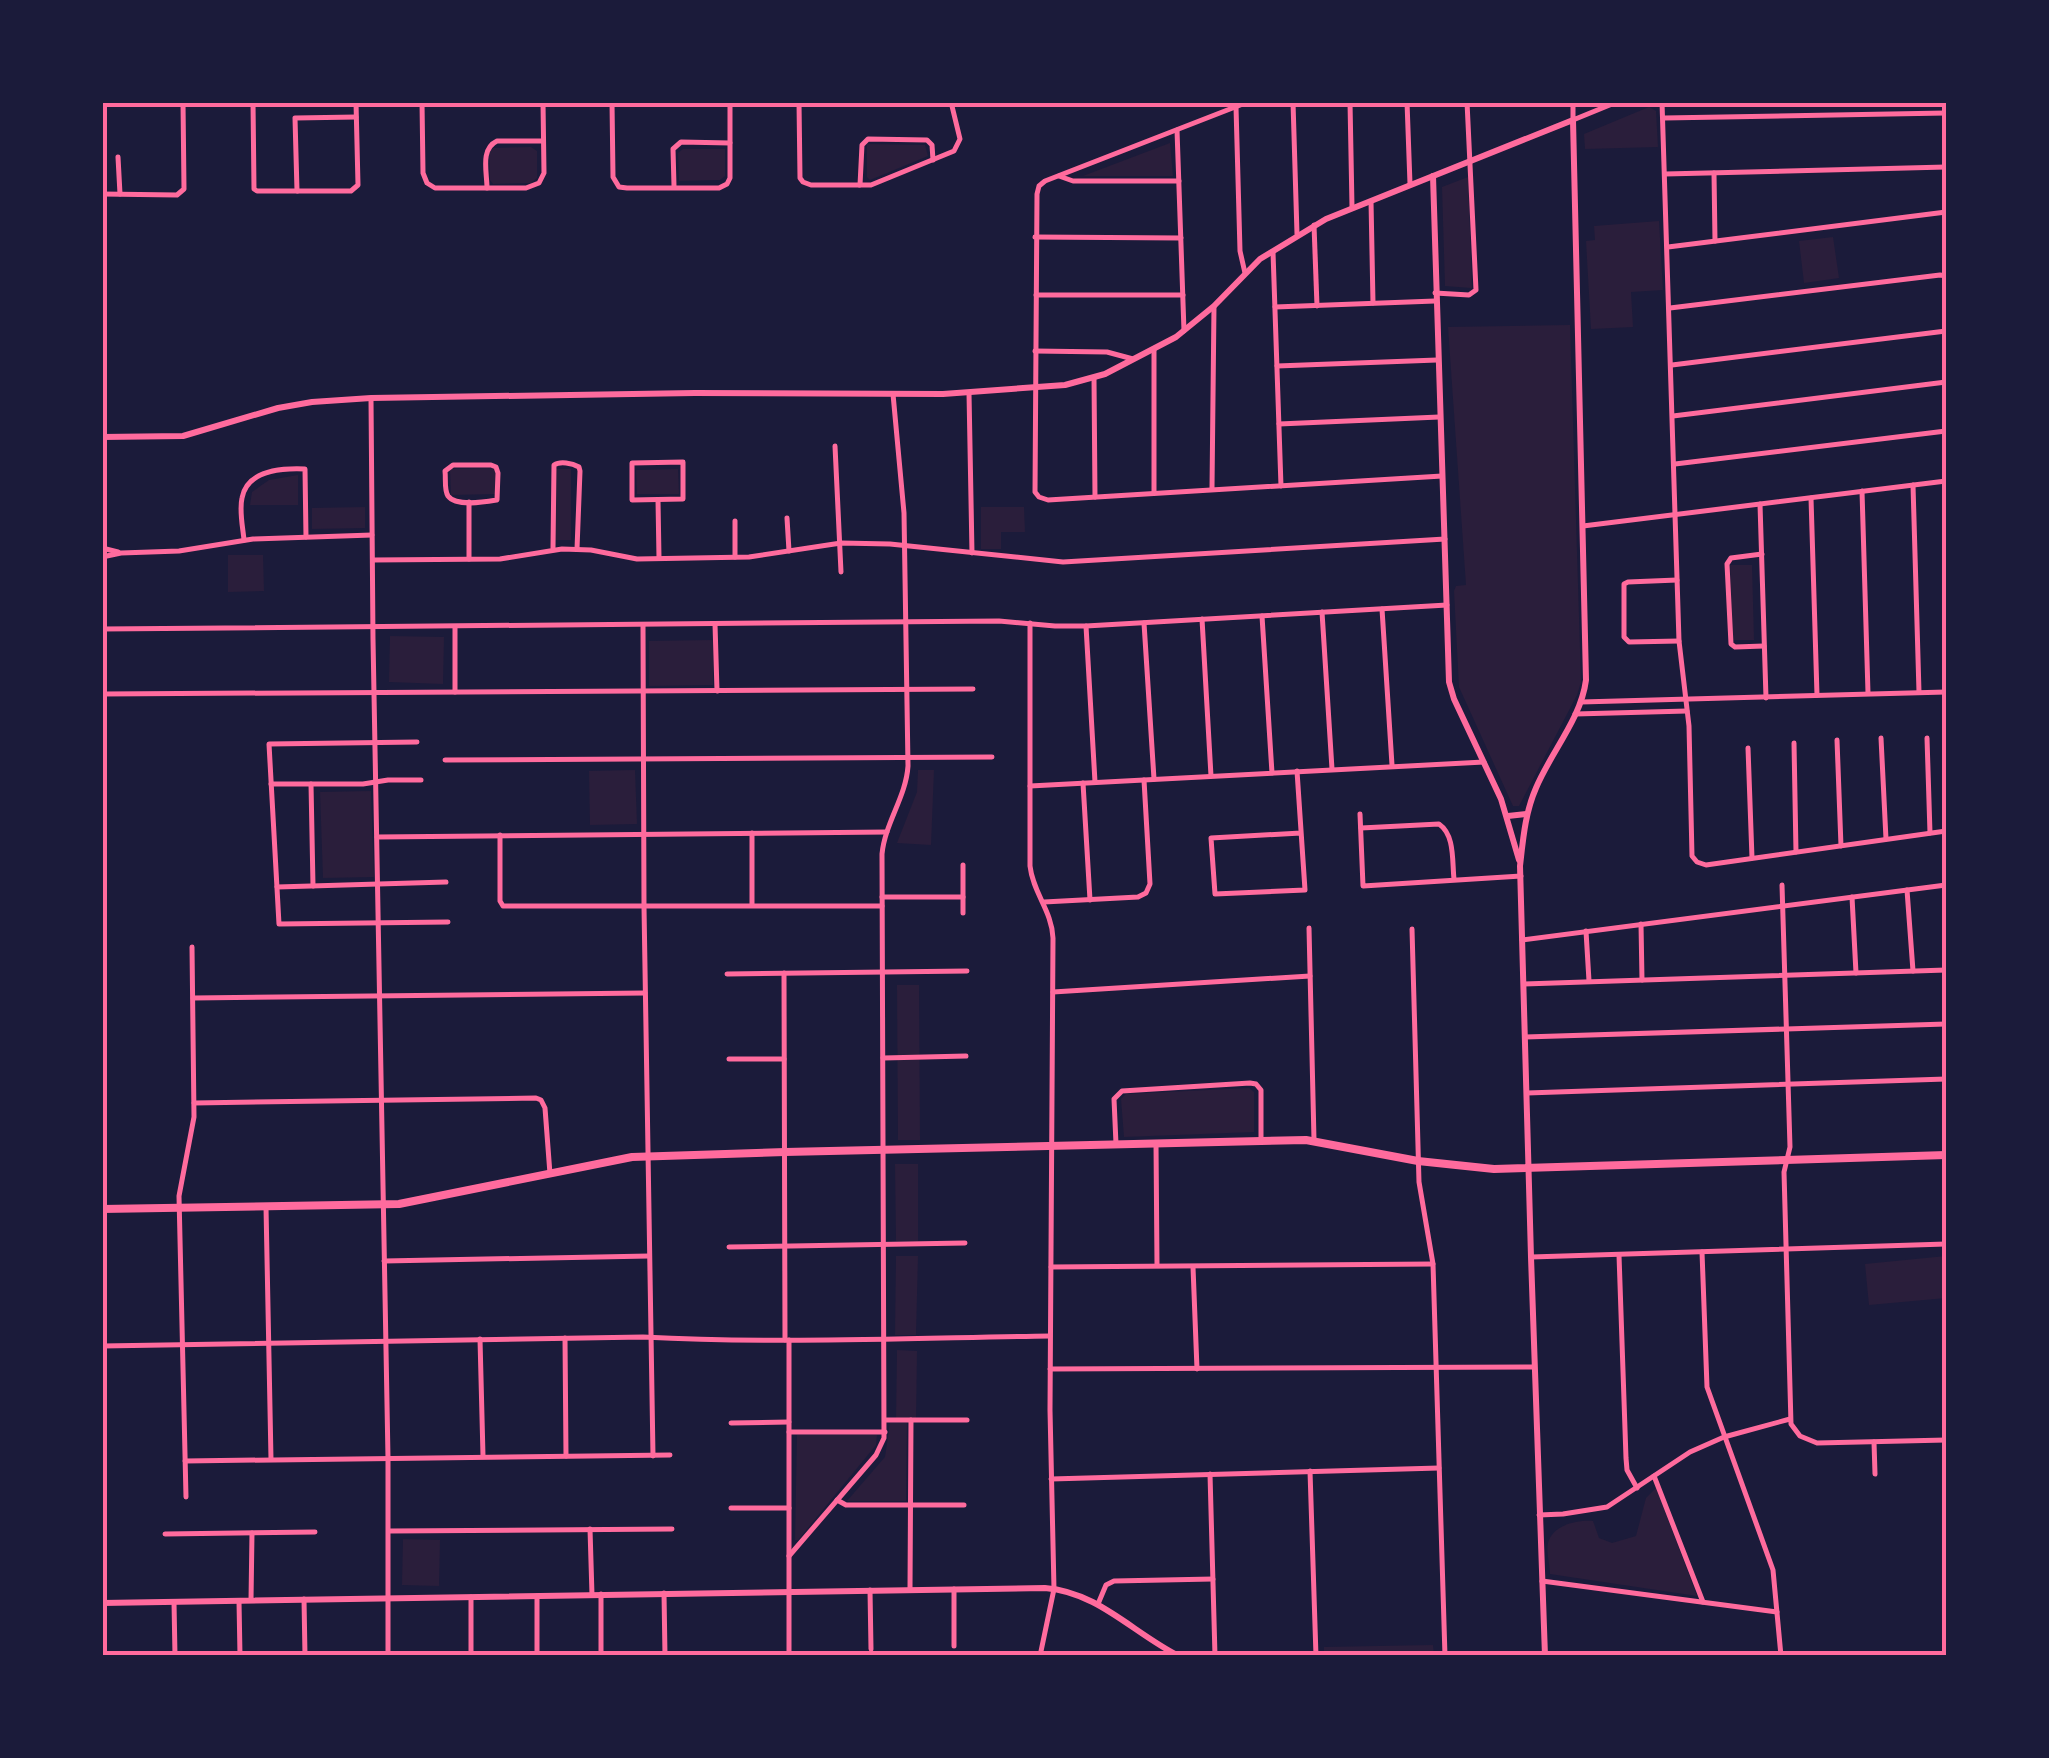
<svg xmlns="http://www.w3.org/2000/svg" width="2049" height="1758" viewBox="0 0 2049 1758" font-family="Overpass,sans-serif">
	<rect width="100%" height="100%" fill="#1b1b3a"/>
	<g fill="#2a1e3b">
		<polygon points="1649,107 1656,111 1658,147 1585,149 1584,134"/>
		<polygon points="1170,143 1173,176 1083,176"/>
		<polygon points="867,144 925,145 928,156 870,180 867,177"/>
		<polygon points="531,147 537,151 537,178 531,183 493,184 490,180 489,152 493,148"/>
		<polygon points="683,149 725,149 725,176 720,180 679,181 678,153"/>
		<polygon points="1468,177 1472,288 1445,286 1442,187"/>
		<polygon points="1659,221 1663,290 1631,292 1633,327 1591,329 1586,241 1595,240 1594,226"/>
		<polygon points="1833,237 1839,278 1804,283 1799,241"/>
		<polygon points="1570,325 1581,682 1577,695 1519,806 1513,806 1459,687 1454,591 1456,586 1466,585 1448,327"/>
		<polygon points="495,468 496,494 451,495 450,469"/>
		<polygon points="554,469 571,469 571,540 555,540"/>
		<polygon points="678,469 679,494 637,494 636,470"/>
		<polygon points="298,475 298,505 250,505 252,492 269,480"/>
		<polygon points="365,507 365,528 312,529 312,508"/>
		<polygon points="981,507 1024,507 1025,532 1001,532 1001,549 981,549"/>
		<polygon points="228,555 263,555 264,591 228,592"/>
		<polygon points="1730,565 1752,565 1754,640 1733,640"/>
		<polygon points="390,636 444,637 443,684 389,682"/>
		<polygon points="713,640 713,685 649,686 649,641"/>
		<polygon points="635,770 637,824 590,825 589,771"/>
		<polygon points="918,770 934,770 931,845 897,843 917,792"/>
		<polygon points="371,791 374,877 323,878 320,792"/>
		<polygon points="897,985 919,985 920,1140 898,1140"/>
		<polygon points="1249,1088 1254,1092 1254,1132 1124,1137 1121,1099 1126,1094"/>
		<polygon points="895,1164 918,1164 918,1241 896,1241"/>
		<polygon points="896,1256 918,1256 916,1335 895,1335"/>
		<polygon points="1946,1256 1946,1298 1869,1305 1865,1264"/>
		<polygon points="897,1350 917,1351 916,1422 896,1422"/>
		<polygon points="890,1423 907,1423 906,1501 847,1501 885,1457"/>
		<polygon points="797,1435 877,1435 876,1445 798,1540 795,1540"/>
		<path d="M 1656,1488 L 1697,1596 L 1550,1574 C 1550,1564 1545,1549 1549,1540 C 1556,1524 1578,1520 1593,1521 L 1599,1538 L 1612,1543 L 1636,1536 L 1646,1498 Z"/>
		<polygon points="403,1539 440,1540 439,1586 402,1585"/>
		<polygon points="1433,1645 1434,1655 1324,1655 1324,1647"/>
	</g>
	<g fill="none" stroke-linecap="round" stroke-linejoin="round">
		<g stroke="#ff6b9d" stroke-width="5">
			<polyline points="253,102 254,189 257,191 351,191 358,185 356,102"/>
			<polyline points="422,102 423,173 427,183 435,188 526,188 539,183 544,173 543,102"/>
			<polyline points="612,102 613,177 619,187 627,188 719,188 727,184 730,178 730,102"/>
			<polyline points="799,102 800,178 803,182 811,185 871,185 954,151 960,139 951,102"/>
			<polyline points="1248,102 1045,181 1039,186 1037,194 1035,492 1039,497 1048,500 1442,476"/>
			<polyline points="1293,102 1297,234"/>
			<polyline points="1350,102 1352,207"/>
			<polyline points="1407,102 1410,184"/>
			<polyline points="1573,102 1573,120 1617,102"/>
			<polyline points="1662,102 1679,641 1689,726 1692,856 1697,862 1706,865 1946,831"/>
			<polyline points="1236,107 1240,251 1245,273"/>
			<polyline points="1664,118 1946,113"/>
			<polyline points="1177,130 1184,331"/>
			<polyline points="118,157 120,194"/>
			<polyline points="1714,173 1715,241"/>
			<polyline points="1665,174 1946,167"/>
			<polyline points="1059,176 1073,181 1179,181"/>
			<polyline points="860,185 862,145 868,139 927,140 932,145 933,160"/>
			<polyline points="674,186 673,149 681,142 730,143"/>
			<path d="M 487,188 C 487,172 480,149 497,141 L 543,141"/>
			<polyline points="297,191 295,118 356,117"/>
			<polyline points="102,194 177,195 184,189 183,102"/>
			<polyline points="1371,201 1373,303"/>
			<polyline points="1314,225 1317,306"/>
			<polyline points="1035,237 1181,238"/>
			<polyline points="1668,247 1946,212"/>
			<polyline points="1273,252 1281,486"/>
			<polyline points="1435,293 1469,295 1476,290 1467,102"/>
			<polyline points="1036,295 1183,295"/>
			<polyline points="1275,307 1435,301"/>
			<polyline points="1670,308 1940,275 1946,276"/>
			<polyline points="1035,351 1107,352 1133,359"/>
			<polyline points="1672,365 1946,331"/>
			<polyline points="1277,366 1437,360"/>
			<polyline points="1094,378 1095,497"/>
			<polyline points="969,393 972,553"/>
			<polyline points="371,399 373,639 388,1458 388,1656"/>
			<polyline points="1673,416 1946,382"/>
			<polyline points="1279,424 1439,417"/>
			<polyline points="835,446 841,572"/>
			<polygon points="683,462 683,499 632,500 632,463"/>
			<polyline points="1675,464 1946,431"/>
			<path d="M 453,465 L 491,465 L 496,467 L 498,473 L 497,500 C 485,502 456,507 448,496 C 444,490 446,479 445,471 Z"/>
			<polyline points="1913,485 1919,692"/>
			<polyline points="1212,488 1214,306"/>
			<polyline points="1862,491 1868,693"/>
			<polyline points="1154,493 1154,350"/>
			<polyline points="1811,498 1817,695"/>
			<polyline points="658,500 659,558"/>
			<polyline points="469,502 469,559"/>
			<polyline points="1760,504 1766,698"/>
			<polyline points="787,518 789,551"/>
			<polyline points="735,521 735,557"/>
			<polyline points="1583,526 1946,481"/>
			<path d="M 244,540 C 243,528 239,511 242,498 C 247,470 282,468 305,469 L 306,537"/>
			<polyline points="102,548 118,552"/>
			<path d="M 553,548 L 554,465 C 560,461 572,463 579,467 L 580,471 L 577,549"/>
			<polyline points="1762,554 1731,558 1727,564 1731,644 1735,647 1764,646"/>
			<polyline points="102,557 121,553 179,551 253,539 372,535"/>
			<polyline points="373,560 500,559 562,549 591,550 637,559 749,557 841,543 890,544 1063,562 1445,539"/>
			<polyline points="1677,580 1628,582 1624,584 1624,637 1629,642 1679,641"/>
			<polyline points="1382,609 1392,765"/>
			<polyline points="1322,612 1332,769"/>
			<polyline points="1262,616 1272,773"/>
			<polyline points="1202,619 1211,776"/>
			<path d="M 1030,623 L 1030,866 C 1033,893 1052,911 1053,938 L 1050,1410 L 1054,1589 L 1040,1656"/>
			<polyline points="1144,623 1154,779"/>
			<polyline points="715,624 717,691"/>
			<polyline points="643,625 644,907 653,1456"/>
			<polyline points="1086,626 1095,782"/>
			<polyline points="455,627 455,692"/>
			<polyline points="102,629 999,621 1055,626 1086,626 1447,605"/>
			<polyline points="102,694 973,689"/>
			<polyline points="1581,702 1946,692"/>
			<polyline points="1575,714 1687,711"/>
			<polyline points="1881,738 1886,839"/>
			<polyline points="1927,738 1930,833"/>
			<polyline points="1837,740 1841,846"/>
			<polyline points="417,742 269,744 279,924 448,922"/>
			<polyline points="1794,743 1796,852"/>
			<polyline points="1748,748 1752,858"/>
			<polyline points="445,760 992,757"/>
			<polyline points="1297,771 1305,890 1215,894 1211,838 1301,833"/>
			<polyline points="1083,783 1090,900"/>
			<polyline points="271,784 363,784 388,780 421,780"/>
			<polyline points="311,784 313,886"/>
			<polyline points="1030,786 1484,762"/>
			<polyline points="1360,814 1363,886 1521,876"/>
			<path d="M 1361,828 L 1439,824 C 1455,835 1452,861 1454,879"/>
			<polyline points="752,833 752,905"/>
			<polyline points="500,835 500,901 503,906 882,906"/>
			<polyline points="377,837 887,832"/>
			<polyline points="963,865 963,913"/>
			<polyline points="1782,885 1790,1147 1784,1172 1791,1424 1800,1436 1817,1443 1946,1440"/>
			<polyline points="277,887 446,882"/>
			<polyline points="1907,890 1913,971"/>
			<polyline points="882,897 963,897"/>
			<polyline points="1852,897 1856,973"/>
			<polyline points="1044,902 1138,897 1146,893 1150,884 1144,780"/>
			<polyline points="1641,924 1642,980"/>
			<polyline points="1309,928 1314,1140"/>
			<polyline points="1412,929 1419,1182 1433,1264 1445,1656"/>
			<polyline points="1586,931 1589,981"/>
			<polyline points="1522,940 1946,885"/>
			<polyline points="784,973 785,1340"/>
			<polyline points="727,974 967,971"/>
			<polyline points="1524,984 1946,970"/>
			<polyline points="1053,992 1310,976"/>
			<polyline points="193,998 645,993"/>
			<polyline points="1525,1037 1946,1024"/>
			<polyline points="883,1058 966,1056"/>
			<polyline points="729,1059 784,1059"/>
			<polyline points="1527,1093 1946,1079"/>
			<polyline points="194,1103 536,1098 541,1100 545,1108 550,1174"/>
			<polyline points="1156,1143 1157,1265"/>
			<polyline points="1116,1144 1114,1099 1122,1091 1250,1083 1256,1084 1261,1090 1261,1140"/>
			<polyline points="266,1207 271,1459"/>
			<polyline points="729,1247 965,1243"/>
			<polyline points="1702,1252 1707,1387 1773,1570 1781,1656"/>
			<polyline points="1619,1255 1626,1458 1627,1470 1637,1488"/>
			<polyline points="1531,1257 1946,1244"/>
			<polyline points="384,1261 649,1256"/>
			<polyline points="1051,1267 1433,1264"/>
			<polyline points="1193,1267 1197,1369"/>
			<polyline points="565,1338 566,1456"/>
			<polyline points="480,1339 483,1456"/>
			<polyline points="789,1340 789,1656"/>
			<path d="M 102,1346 L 643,1337 C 779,1344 915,1338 1050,1336"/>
			<polyline points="1050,1369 1534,1367"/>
			<polyline points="885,1420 967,1420"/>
			<polyline points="731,1423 789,1422"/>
			<polyline points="789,1432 885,1432"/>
			<polyline points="1874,1442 1875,1474"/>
			<polyline points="185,1461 670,1455"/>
			<polyline points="1310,1471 1316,1656"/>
			<polyline points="1210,1474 1215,1656"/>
			<polyline points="1654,1476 1703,1602"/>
			<polyline points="1051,1479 1439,1468"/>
			<polyline points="186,1497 179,1196 194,1117 192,947"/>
			<polyline points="837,1500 846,1505 964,1505"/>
			<polyline points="731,1508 789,1508"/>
			<polyline points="1539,1515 1563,1514 1607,1507 1690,1452 1724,1437 1790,1419"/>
			<polyline points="590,1529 592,1595"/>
			<polyline points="390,1531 672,1529"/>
			<polyline points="165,1534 315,1532"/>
			<path d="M 789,1556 L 876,1455 L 884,1438 L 882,854 C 885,823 906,797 908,766 L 904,513 L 893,394"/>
			<polyline points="1542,1581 1777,1612"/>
			<polyline points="910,1589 911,1420"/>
			<polyline points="954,1589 954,1646"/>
			<polyline points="870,1590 871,1649"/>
			<polyline points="664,1593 665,1656"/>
			<polyline points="601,1594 601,1656"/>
			<polyline points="537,1596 537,1656"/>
			<polyline points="471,1597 471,1656"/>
			<polyline points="304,1599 305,1656"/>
			<polyline points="251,1600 252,1533"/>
			<polyline points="239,1601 240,1656"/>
			<polyline points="174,1602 175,1656"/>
			<polyline points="1098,1604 1106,1585 1114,1581 1213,1579"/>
		</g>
		<g stroke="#ff6b9d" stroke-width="6">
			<polyline points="1433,176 1449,682 1454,699 1501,799 1519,860"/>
			<path d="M 102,437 L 183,436 L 278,408 L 312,402 L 371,398 L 695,393 L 943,394 L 1065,385 L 1105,374 L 1176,337 L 1214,306 L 1260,259 L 1326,219 L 1573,120 L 1586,680 C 1581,719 1551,752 1536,788 C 1525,813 1523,840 1520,866 L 1531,1257 L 1545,1656"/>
			<polyline points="1508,816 1527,814"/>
			<path d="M 102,1603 L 1045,1588 C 1098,1592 1133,1633 1179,1656"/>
		</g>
		<polyline stroke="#ff6b9d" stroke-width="8" points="102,1209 399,1204 632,1157 785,1152 1306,1140 1418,1161 1494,1169 1946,1155"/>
	</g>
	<rect width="2049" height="1758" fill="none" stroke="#1b1b3a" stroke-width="210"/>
	<rect x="105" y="105" width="1839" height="1548" fill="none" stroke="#ff6b9d" stroke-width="4"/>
</svg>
